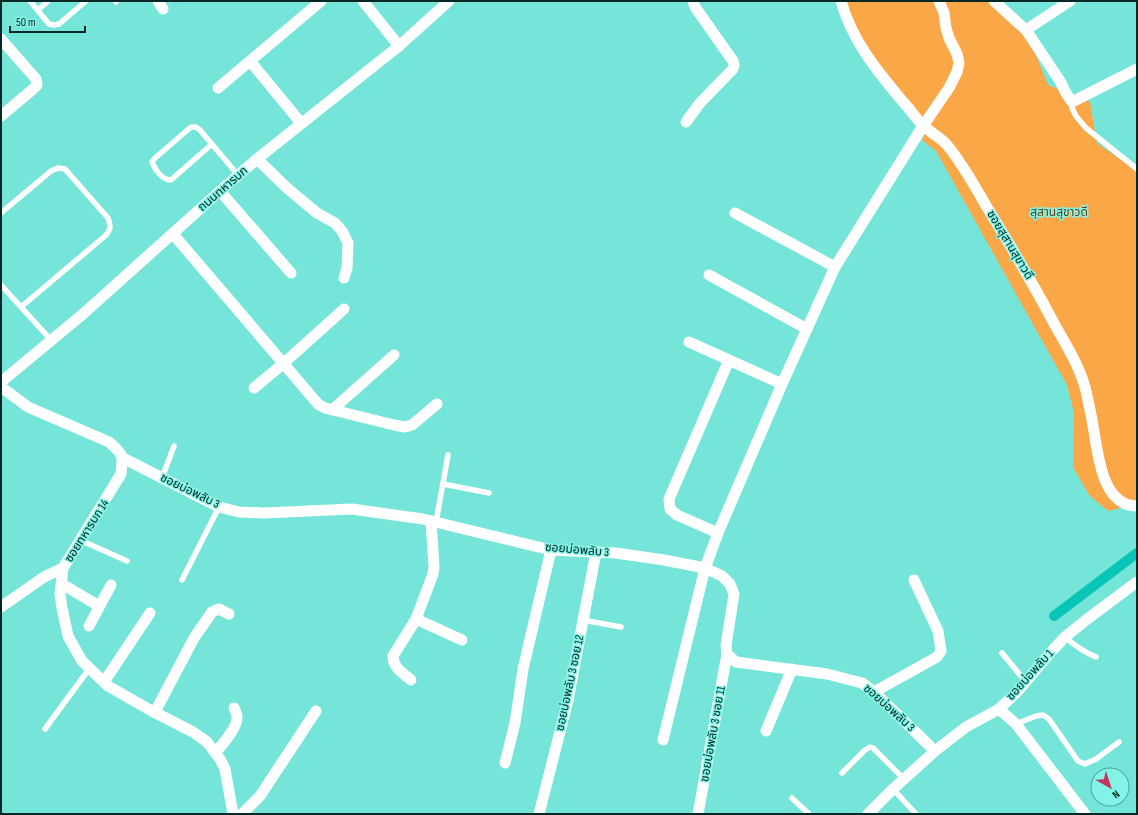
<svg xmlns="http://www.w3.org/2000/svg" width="1138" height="815" viewBox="0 0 1138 815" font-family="'Sofia Sans Condensed','Noto Sans Thai',sans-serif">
	<rect width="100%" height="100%" fill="#75e5d9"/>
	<polygon fill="#faa748" points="841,1 989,1 1026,30 1048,85 1090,102 1097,143 1137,171 1137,506 1129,506 1108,511 1089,495 1073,467 1074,413 1067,385 936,151 922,140 928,127 875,66"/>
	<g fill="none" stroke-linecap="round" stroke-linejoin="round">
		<polyline stroke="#08c5b8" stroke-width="10" points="1054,616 1137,553"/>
		<g stroke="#fff" stroke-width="5.5">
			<polyline points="30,1 49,24 54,25 59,24 86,1"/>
			<polyline points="115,1 116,2"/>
			<polyline points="38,10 48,1"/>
			<polyline points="1072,102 1072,108 1076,116 1086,128 1137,169"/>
			<path d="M 212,144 L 171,180 C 162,180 155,170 152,162 L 155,158 L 191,127 L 196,127 L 200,130 L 238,175"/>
			<path d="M 1,213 L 51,171 L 58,168 L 65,169 L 108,218 C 111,226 111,230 105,236 L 21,307"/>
			<polyline points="1,285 51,340"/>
			<polyline points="162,478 174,446"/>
			<polyline points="443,484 489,493"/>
			<polyline points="436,522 448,455"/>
			<polyline points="80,540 127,561"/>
			<polyline points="182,580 219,507"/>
			<polyline points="583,620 621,627"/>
			<path d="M 1065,637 C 1075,646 1084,652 1096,657"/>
			<polyline points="1002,653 1026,682"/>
			<polyline points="1016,724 1036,716 1043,715 1049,719 1078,761 1085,764 1096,759 1119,742"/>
			<polyline points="45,729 89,669"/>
			<polyline points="842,773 865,750 870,747 873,748 904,779"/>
			<polyline points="893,789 916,814"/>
			<polyline points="792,798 809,814"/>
		</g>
		<g stroke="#fff" stroke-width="11">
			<polyline points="158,1 163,9"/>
			<polyline points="363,1 399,46"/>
			<path d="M 841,1 C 852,41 878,72 904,103 C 911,110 916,119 924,126 C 931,133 941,138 947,145 C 963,164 975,187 988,209 C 1012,248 1035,287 1056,327 C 1067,346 1079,366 1085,387 C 1088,400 1091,413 1093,426 C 1098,452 1101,506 1137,506"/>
			<polyline points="994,1 1026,30 1060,81 1066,93 1072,102 1074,101 1137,69"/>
			<polyline points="1026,30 1070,1"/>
			<polyline points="1,39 36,79 37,85 32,90 1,116"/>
			<polyline points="250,61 301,123"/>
			<polyline points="218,88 321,1"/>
			<polyline points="686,122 700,103 733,69 734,65 733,61 695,7 693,1"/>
			<polyline points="257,159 287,188 317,213 335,223 342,231 348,243 347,268 344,278"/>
			<polyline points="220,191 291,273"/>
			<polyline points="735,213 835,267"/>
			<polyline points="173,234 318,404 325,408 394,425 405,427 412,425 437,404"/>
			<polyline points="709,275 807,329"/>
			<polyline points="689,342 782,384"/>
			<polyline points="1,382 83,314 220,191 257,159 399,46 449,1"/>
			<path d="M 1,387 L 28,407 L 109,442 C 124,455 123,455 121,474 L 63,568 L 60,594 L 62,608 L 68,636 L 82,661 L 108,686 L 150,710 L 193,732 L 207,742 L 220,759 L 225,769 L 233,814"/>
			<polyline points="254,388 284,363 344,309"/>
			<polyline points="332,410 394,355"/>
			<polyline points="123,458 219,507 239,512 264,513 352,509 423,519 551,550 616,553 664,560 705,568 722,576 730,584 734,594 726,645 727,654 736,662 827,674 862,683 874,692 935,751"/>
			<polyline points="718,533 677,515 670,509 669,499 729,360"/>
			<polyline points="62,584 99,606"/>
			<polyline points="1,607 44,577 63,568"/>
			<polyline points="416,619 462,640"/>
			<polyline points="89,626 111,585"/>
			<path d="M 411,680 C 403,673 393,668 393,656 L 416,619 L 433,574 L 434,567 L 431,521"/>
			<polyline points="104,682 150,613"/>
			<polyline points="874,692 937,657 941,651 938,631 914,580"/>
			<polyline points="999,709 1016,724 1085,814"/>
			<polyline points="155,712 194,638 212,612 219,609 229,614"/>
			<polyline points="766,731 792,669"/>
			<polyline points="663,740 705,568 718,533 782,384 835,267 923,126 949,88 957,72 959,63 957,54 949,38 946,28 944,13 939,1"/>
			<path d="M 215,753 C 222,745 238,727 237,717 C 237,714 235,710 234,708"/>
			<polyline points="505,763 515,723 523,669 551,550"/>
			<polyline points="242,814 260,796 316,711"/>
			<polyline points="539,814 568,700 596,552"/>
			<polyline points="698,814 727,654"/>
			<polyline points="868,814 893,789 935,751 966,727 999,709 1018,691 1050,653 1065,637 1086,620 1137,582"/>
		</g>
	</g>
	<g text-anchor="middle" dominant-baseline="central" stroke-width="3" stroke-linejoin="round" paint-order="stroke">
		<g font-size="12" fill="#022825" stroke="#82f3e6">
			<text transform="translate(223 189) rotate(-41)">ถนนทหารบก</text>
			<text transform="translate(1010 245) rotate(59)">ซอยสุสานสุขาวดี</text>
			<text transform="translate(190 491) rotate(26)">ซอยบ่อพลับ 3</text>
			<text transform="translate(87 531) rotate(-58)">ซอยทหารบก 14</text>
			<text transform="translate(577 550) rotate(5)">ซอยบ่อพลับ 3</text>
			<text transform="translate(1030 675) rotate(-48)">ซอยบ่อพลับ 1</text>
			<text transform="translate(570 683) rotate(-78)">ซอยบ่อพลับ 3 ซอย 12</text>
			<text transform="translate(889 708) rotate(42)">ซอยบ่อพลับ 3</text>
			<text transform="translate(713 734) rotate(-80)">ซอยบ่อพลับ 3 ซอย 11</text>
		</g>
		<g font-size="12" fill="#623d11" stroke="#82f3e6">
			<text x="1059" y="212">สุสานสุขาวดี</text>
		</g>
	</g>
	<rect width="1138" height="815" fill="none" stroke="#022825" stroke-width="4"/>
	<g transform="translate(1110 787) rotate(141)"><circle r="19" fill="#82f3e6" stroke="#4fa299"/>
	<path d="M0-3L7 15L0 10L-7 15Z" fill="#c33663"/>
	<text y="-6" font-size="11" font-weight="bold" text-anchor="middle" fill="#022825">N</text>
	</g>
	<path d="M10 26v6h75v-6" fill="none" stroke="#022825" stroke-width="2"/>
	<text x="16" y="26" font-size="12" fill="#022825" stroke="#82f3e6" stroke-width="3" paint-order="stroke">50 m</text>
</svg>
